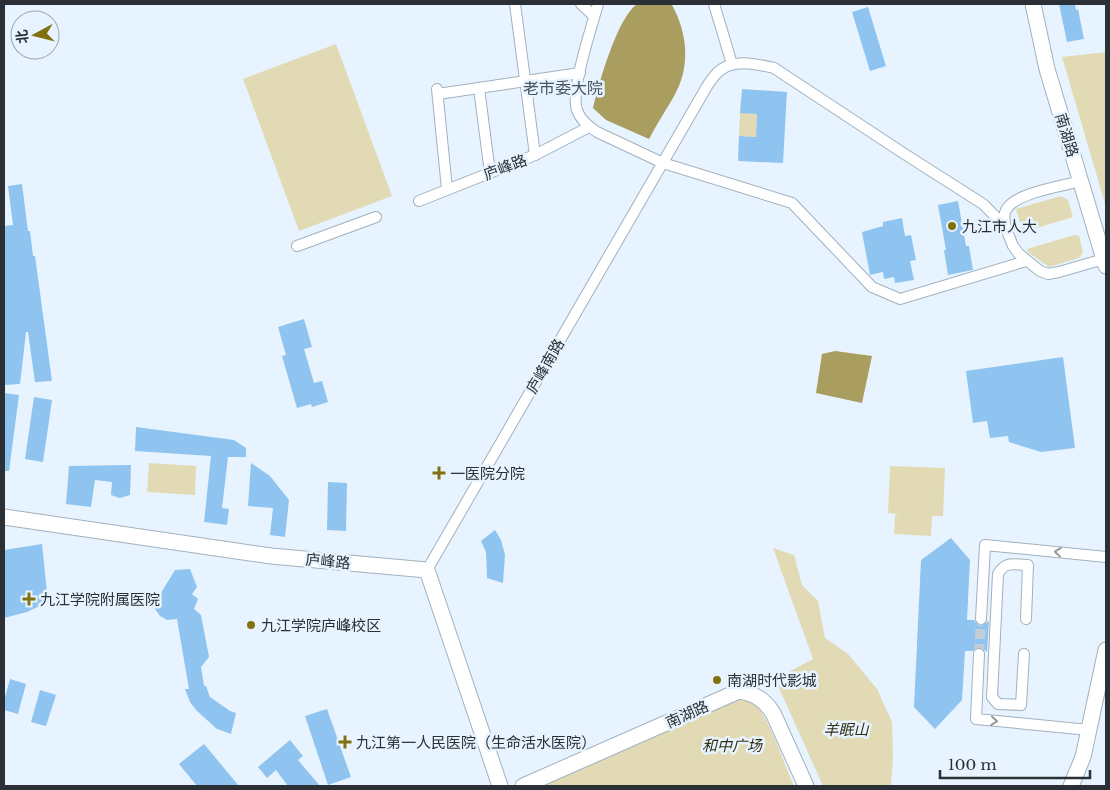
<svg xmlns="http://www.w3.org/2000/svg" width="1110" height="790" viewBox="0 0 1110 790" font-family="'Libre Baskerville','Noto Sans SC',serif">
	<rect width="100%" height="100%" fill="#e7f4ff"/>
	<g fill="#e1dab4">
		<polygon points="336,44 392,196 299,231 243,79"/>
		<polygon points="1106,52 1106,207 1062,57"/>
		<polygon points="740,113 757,114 756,137 739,136"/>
		<polygon points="1061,196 1068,200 1073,217 1023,232 1016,209"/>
		<polygon points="1074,235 1079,236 1083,252 1079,258 1049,267 1028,252 1027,249"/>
		<polygon points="149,463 196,466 195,495 147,492"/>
		<polygon points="890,466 945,468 943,516 932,516 931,536 894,534 895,515 899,514 888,513"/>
		<polygon points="773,548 794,555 802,585 818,601 825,638 848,654 877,689 892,722 893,757 891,786 823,786 775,679 813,659"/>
		<path d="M 739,699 C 746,701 751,702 757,707 C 769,718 786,769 794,786 L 535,786 Z"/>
	</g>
	<g fill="#a99d5f">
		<path d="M 637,4 L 672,5 C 688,34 691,68 673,98 C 665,112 656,125 649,139 L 606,120 L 593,108 C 599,83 617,18 637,4 Z"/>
		<polygon points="835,351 872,356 862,403 816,393 822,354"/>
	</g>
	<g fill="#8ec4ef">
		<polygon points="1059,4 1075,4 1076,10 1078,9 1084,39 1067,42"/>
		<polygon points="868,7 886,66 870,71 852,12"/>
		<polygon points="742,89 787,92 783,163 738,161 739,136 756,137 757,114 740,113"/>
		<polygon points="22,184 28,231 30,231 33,256 35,256 52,381 35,382 28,332 26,332 20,384 4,385 5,358 4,349 4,226 13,225 8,186"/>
		<polygon points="958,201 966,246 969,246 973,270 948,275 944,250 946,250 938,205"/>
		<polygon points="902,218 905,236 911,235 916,260 910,261 914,280 895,283 894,277 884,279 883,272 870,275 862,232 883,226 883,222"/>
		<polygon points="304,319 312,347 304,349 314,383 322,381 328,402 312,407 311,404 297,408 282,356 286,355 278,327"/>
		<polygon points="1063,357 1075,448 1041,452 1009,442 1008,436 990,438 987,421 973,423 966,371"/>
		<polygon points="4,393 19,395 9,471 4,471"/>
		<polygon points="34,397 52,400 43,462 25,459"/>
		<polygon points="136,427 234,440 246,448 246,457 228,457 222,508 229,509 227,525 204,522 211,456 135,451"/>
		<polygon points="251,463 270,476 289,500 285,537 270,535 273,508 248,506"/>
		<polygon points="131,465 130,495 120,498 111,495 112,482 95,480 91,507 66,504 69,466"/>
		<polygon points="328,482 347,483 346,531 327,530"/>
		<polygon points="495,530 501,540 505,555 503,583 487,578 486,552 481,541"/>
		<polygon points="951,538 970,560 967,620 974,620 977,624 981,626 989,621 987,652 980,647 975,648 973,651 965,651 962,700 935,729 914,707 921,560"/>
		<polygon points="42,544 48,602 27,612 4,618 4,550"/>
		<polygon points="190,569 197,587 192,594 198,599 194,609 201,615 209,657 201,667 204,686 206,686 210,697 230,711 236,713 231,734 217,729 197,711 190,702 185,689 189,689 177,619 167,620 160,616 153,606 175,570"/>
		<polygon points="10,679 26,684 18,714 4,710 4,701"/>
		<polygon points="40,690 56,695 46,726 31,722"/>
		<polygon points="327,709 351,777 328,785 305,716"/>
		<polygon points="290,740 303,756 298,760 320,786 288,786 276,770 267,778 258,767"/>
		<polygon points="204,744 239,786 197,786 179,764"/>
	</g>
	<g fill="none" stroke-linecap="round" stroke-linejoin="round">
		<polyline stroke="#c1cdd7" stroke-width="10" stroke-dasharray="10 5" stroke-linecap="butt" points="979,654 981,619"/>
		<defs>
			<g id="street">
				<polyline points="515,4 535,155"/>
				<polyline points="581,4 594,16"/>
				<path d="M 598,4 C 592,26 570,91 577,110 C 580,119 589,127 597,132 L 663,163 L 792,203 L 872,287 L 900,299 L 1026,261"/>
				<polyline points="714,4 732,64"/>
				<polyline points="479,88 490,173"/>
				<polyline points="437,89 447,189"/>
				<polyline points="438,94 580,73"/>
				<polyline points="419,201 535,155 589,127"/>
				<path d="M 1005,226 C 1005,220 1003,215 1006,210 C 1014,193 1063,186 1081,181"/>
				<polyline points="297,246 376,217"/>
				<path d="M 427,570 L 706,88 C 709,83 713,77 718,72 C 733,58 756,64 774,68 L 903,153 L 983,204 L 1005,226 L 1013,246 L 1019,254 L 1040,271 L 1048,274 L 1059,272 L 1104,259"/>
				<polyline points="981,619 985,545 1106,557"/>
				<polyline points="979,654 976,719 1089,730"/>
				<path d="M 1024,654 L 1021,705 L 998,704 L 992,697 L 998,574 C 1006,560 1014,565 1028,565 L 1026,619"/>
			</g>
			<g id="secondary">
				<polyline points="1033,4 1047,69 1106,266"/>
				<polyline points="4,517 271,556 427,570 500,786"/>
				<path d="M 523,786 L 739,691 C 755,694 764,699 773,713 L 806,786"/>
				<polyline points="1071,786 1083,757 1106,650"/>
			</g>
		</defs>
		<use href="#street" stroke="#a1b1bd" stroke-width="12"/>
		<use href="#secondary" stroke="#a1b1bd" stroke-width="17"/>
		<use href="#street" stroke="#fff" stroke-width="10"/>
		<use href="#secondary" stroke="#fff" stroke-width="15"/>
	</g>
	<defs><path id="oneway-chevron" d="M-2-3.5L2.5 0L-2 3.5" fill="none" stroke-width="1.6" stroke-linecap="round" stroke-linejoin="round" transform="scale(1.25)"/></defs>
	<g stroke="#94989a">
		<use href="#oneway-chevron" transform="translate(1058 552) rotate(-174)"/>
		<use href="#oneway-chevron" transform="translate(994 721) rotate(5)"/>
	</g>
	<g fill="#80700e" stroke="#e7f4ff" stroke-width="2">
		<circle cx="952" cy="226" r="5"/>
		<path d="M436.5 465.5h5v5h5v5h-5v5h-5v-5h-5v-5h5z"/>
		<path d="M26.5 591.5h5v5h5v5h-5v5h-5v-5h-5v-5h5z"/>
		<circle cx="251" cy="625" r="5"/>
		<circle cx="717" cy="680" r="5"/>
		<path d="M342.5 734.5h5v5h5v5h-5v5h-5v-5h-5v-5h5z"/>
	</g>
	<g text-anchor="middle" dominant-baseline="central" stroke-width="5" stroke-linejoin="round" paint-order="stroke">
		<g font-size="15" fill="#2a3035" stroke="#e7f4ff">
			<text transform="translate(1067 135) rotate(73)">南湖路</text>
			<text transform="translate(505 167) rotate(-21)">庐峰路</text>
			<text transform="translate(545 366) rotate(-60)">庐峰南路</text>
			<text transform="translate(328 561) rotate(5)">庐峰路</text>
			<text transform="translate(687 714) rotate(-24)">南湖路</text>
		</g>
		<g font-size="15" fill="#2a3035" stroke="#e7f4ff" text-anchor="start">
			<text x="962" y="226">九江市人大</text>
			<text x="450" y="473">一医院分院</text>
			<text x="40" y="599">九江学院附属医院</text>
			<text x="261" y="625">九江学院庐峰校区</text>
			<text x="727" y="680">南湖时代影城</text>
			<text x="356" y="742">九江第一人民医院（生命活水医院）</text>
		</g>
		<g font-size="15" font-style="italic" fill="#352f12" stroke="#e7f4ff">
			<text x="846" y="729">羊眠山</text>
			<text x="732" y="745">和中广场</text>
		</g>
		<g font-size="16" fill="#485561" stroke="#e7f4ff">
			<text x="563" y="88">老市委大院</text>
		</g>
	</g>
	<rect width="1110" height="790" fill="none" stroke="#2a3035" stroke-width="10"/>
	<g transform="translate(35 35) rotate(263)"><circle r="24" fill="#e7f4ff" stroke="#9ba6ae"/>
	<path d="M0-4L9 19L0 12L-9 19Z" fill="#80700e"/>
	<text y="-8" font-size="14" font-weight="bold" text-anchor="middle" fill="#2a3035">北</text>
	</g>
	<path d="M940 770v8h150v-8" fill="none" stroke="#2a3035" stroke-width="2.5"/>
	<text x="948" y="770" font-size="15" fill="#2a3035" stroke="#e7f4ff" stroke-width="4" paint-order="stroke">100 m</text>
</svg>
